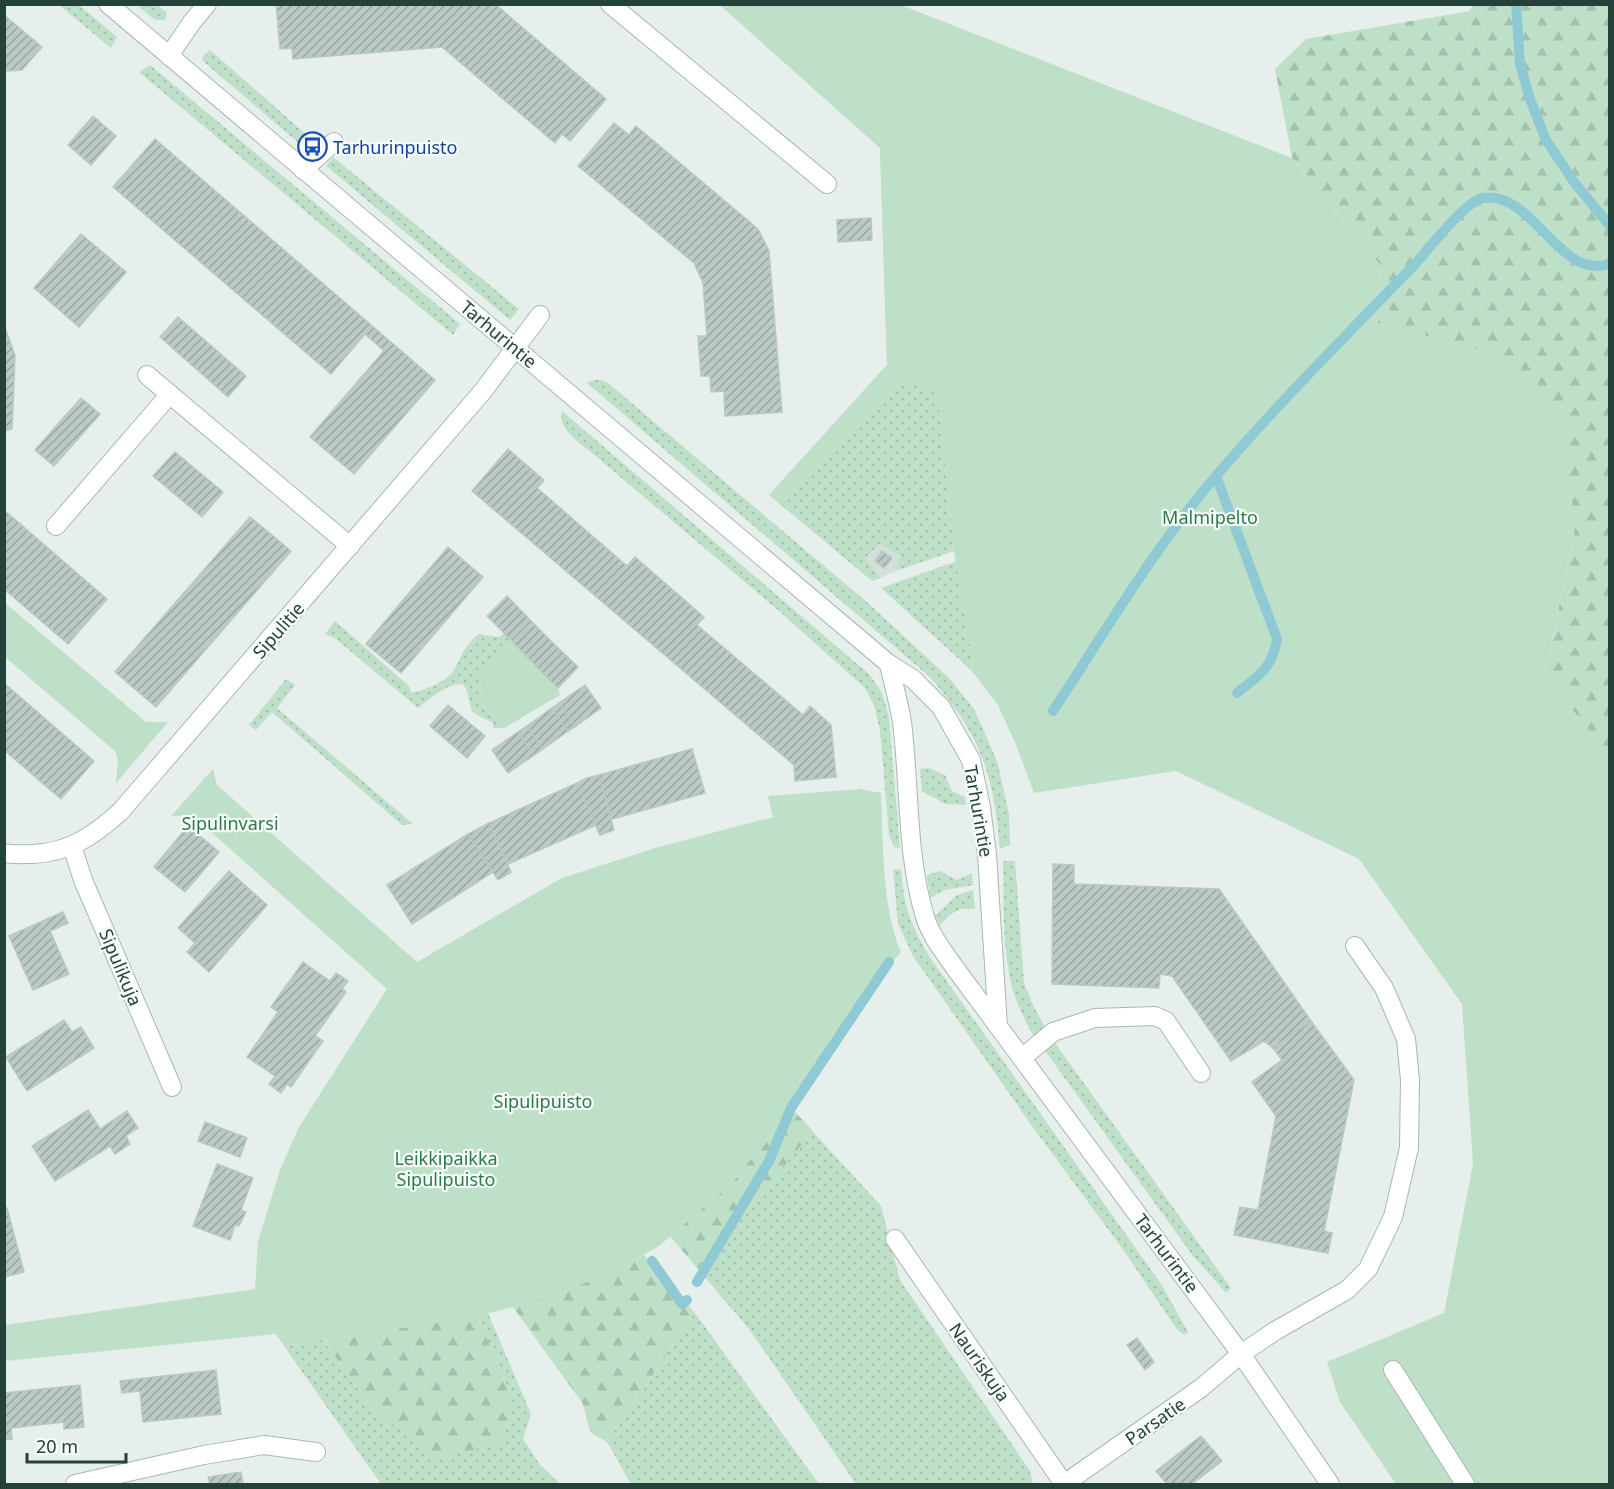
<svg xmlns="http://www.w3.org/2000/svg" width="1614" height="1489" viewBox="0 0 1614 1489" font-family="'Noto Sans',sans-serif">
	<defs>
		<pattern id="grass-dots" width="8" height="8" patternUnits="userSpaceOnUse" patternTransform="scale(1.5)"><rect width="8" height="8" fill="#bfe0c8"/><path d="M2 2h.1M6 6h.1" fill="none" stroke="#a4c1ad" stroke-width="1.8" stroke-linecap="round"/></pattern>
		<pattern id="forest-firs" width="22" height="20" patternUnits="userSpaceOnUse" patternTransform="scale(1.5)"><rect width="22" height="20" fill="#bfe0c8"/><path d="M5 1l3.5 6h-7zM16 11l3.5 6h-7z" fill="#a4c1ad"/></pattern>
		<pattern id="building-hatch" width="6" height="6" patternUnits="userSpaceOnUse" patternTransform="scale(1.5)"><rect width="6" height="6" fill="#bbcac4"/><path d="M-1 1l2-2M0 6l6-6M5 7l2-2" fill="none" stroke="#98a6a0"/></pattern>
	</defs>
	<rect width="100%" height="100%" fill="#e6efeb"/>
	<polygon fill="#d4dfda" points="880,544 900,556 896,571 880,578 865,558"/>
	<g fill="url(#grass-dots)">
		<polygon points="59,5 79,5 117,37 111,48"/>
		<polygon points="137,5 157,5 166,12 167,17 165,20 155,20"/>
		<polygon points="720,5 891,5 928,293 954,551 896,571 900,556 880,544 865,558 880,578 872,581 769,495 887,365 880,148"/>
		<polygon points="210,50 308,136 301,145 203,61 203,56"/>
		<polygon points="150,65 460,324 453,335 139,72"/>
		<polygon points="333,157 519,309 510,320 326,166"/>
		<path d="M 594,380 L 600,380 L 608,383 L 869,604 L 949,678 L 974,709 L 997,761 L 1009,814 L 1010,845 L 1000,849 C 993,772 982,738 931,678 L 587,383 Z"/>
		<path d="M 562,411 L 870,675 L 882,693 L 889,717 L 900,848 L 894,847 L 889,835 L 880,730 L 874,705 L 865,688 L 779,611 L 592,453 C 580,443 557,429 562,411 Z"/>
		<polygon points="957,561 973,667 971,670 881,588"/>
		<path d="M 335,621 L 409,686 L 411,693 C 423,691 448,681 454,670 C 462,656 465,644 479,634 L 499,637 L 504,633 L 512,641 L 480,672 L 483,705 L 504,728 L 493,728 L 493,723 L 472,712 L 466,688 L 462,684 C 445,684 432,698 418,708 L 336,639 L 325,634 Z"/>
		<polygon points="286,679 295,685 277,708 413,824 402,825 272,712 256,730 249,725"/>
		<polygon points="929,768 945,775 952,791 965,797 966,805 945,804 922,791 920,769"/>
		<path d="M 1003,861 L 1015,861 L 1024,983 L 1033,1005 L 1050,1036 L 1223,1277 L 1231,1288 L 1226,1293 L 1193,1256 L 1030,1030 C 1022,1014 1013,996 1010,978 C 1002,940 1004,899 1003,861 Z"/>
		<path d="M 901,869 C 904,907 910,923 929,956 L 1161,1284 L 1188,1332 L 1186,1334 L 1182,1334 L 1176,1328 L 1124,1251 L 1032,1126 L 913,956 L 898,923 L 893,870 Z"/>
		<polygon points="940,871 957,880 972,873 973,885 945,890 930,898 927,875"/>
		<path d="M 973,890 L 975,909 C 958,907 951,913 940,925 L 935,916 L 957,895 Z"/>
		<polygon points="791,1108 881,1206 900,1280 1030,1471 1033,1484 856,1484 749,1329 670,1236 731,1184"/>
		<polygon points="488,1313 531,1414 523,1439 540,1465 560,1484 381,1484 284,1346 323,1340 373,1410 513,1403 478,1316"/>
		<polygon points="695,1313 819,1484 631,1484 607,1442"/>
	</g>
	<g fill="url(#forest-firs)">
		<polygon points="1472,5 1609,5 1609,757 1545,675 1575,527 1480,350 1378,323 1382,267 1292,158 1275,69 1306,39 1470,11"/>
		<polygon points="791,1108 813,1131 698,1269 670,1236 731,1184"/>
		<path d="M 644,1255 L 695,1313 L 607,1442 L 590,1432 L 583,1404 L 513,1307 C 559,1294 602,1278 644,1255 Z"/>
		<polygon points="478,1316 513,1403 500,1443 438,1459 373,1410 323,1340"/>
	</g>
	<g fill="#bfe0c8">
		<path d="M 720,5 L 901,5 L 1292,158 L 1382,267 L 1378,323 L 1480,350 L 1562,417 L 1575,527 L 1545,675 L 1610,757 L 1609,1484 L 1396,1484 L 1340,1402 L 1327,1362 L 1444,1313 L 1473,1164 L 1462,1004 L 1359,859 L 1176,771 L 1034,793 L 1016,745 L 998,705 L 971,670 L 973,667 L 954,551 L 938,396 C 915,378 909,379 885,394 L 782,506 L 769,495 L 887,365 L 880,148 Z"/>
		<polygon points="4,602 146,722 168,722 116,783 118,760 115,751 5,657"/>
		<polygon points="512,641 558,688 560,695 504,728 483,705 480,672"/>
		<path d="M 213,769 L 217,785 L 417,962 L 562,878 L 655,848 L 773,817 L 768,796 L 860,789 L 881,793 C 883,840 882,909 901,952 L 884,971 L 791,1108 L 731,1184 L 659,1246 L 615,1271 L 553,1296 L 513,1307 L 478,1316 L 284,1346 L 276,1334 L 5,1361 L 5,1325 L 255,1289 L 258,1241 L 280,1170 L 299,1127 L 387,989 L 192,815 L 171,816 Z"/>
	</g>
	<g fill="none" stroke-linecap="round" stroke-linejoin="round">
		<g stroke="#8ec9d4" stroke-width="10">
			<polyline points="1516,4 1520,64 1530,99 1546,140 1574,182 1610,226"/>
			<path d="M 1216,476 L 1277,639 C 1272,669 1259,675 1237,693"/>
			<path d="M 1053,711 C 1105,632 1154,548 1216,476 C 1279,402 1348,334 1415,264 C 1430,248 1464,202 1483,198 C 1533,190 1559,281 1610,264"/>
			<polyline points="652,1261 682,1304 687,1300"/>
			<polyline points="697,1282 769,1161 791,1108 889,962"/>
		</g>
	</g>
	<g fill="url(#building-hatch)" stroke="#b8c9c2" stroke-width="1.5">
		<polygon points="276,4 495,4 606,99 570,141 562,134 555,143 442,47 293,59 292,48 280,49"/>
		<polygon points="4,15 42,47 22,70 7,71 4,69"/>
		<polygon points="93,116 116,136 91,165 68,145"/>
		<polygon points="614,123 629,135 636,126 758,229 769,251 782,412 725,416 724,391 711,392 710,376 701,376 698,336 707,336 703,283 694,263 578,166"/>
		<polygon points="155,139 435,380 354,474 310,437 384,351 365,334 331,374 113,187"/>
		<polygon points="871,218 872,240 838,242 837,220"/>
		<polygon points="81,234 126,272 79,327 34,288"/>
		<polygon points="178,317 246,376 228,397 160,337"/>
		<polygon points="4,325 15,355 12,429 4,431"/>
		<polygon points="81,398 100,414 54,466 35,450"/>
		<polygon points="508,449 544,480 537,488 627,566 635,557 704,617 697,625 803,715 810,706 831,725 836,777 795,781 794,765 472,491"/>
		<polygon points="175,452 223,492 202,517 153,476"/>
		<polygon points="4,510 107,599 68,644 4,589"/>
		<polygon points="250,517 291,551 156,707 115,672"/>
		<polygon points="448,547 483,577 401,673 366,644"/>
		<polygon points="882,551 892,558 884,568 875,561"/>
		<polygon points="507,596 532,622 512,641 487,616"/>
		<polygon points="532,622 557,647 537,667 512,641"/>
		<polygon points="557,647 578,667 558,688 537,667"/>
		<polygon points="4,683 94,761 61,799 4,750"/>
		<polygon points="585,685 601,708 576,726 559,703"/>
		<polygon points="559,703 576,726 568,731 552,708"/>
		<polygon points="448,705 485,736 467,758 430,726"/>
		<polygon points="552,708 568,731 543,749 527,726"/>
		<polygon points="527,726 543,749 534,755 518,732"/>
		<polygon points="518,732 534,755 508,773 492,750"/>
		<polygon points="692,749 705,793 612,819 599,775"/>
		<polygon points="599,775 614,830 600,835 577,783 587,778"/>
		<polygon points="577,783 596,825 508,864 489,823"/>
		<polygon points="489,823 511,872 498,880 468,834"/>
		<polygon points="188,826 219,852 185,892 154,867"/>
		<polygon points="468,834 493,872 412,924 387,885"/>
		<polygon points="1053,864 1074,865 1074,884 1219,889 1311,1021 1273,1048 1264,1041 1231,1061 1172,976 1160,974 1159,988 1052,984"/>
		<polygon points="229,871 267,905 209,972 187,952 195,943 178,928"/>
		<polygon points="63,912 68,923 50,931 69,974 33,990 9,936"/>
		<polygon points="303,962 330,981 336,973 348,981 342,989 346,992 315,1036 323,1041 291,1087 287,1084 281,1093 269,1084 275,1076 247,1057 278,1012 271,1007"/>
		<polygon points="64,1020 72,1032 81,1027 94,1048 27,1091 6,1057"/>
		<polygon points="1311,1021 1354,1080 1324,1231 1332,1233 1328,1253 1234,1235 1240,1207 1258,1210 1276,1116 1252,1082 1282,1060 1273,1048"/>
		<polygon points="88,1110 100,1129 127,1111 138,1128 126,1136 130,1144 115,1154 110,1146 55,1181 32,1146"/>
		<polygon points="205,1122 247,1138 240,1157 198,1141"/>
		<polygon points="217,1164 253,1178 241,1210 246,1212 239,1226 235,1225 230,1240 193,1226"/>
		<polygon points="7,1208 24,1272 4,1277 4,1209"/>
		<polygon points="1137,1338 1154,1362 1145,1370 1127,1345"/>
		<polygon points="216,1370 221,1414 143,1422 140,1391 122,1393 120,1381"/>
		<polygon points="80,1385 84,1427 64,1429 64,1422 11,1428 12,1439 4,1440 4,1393"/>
		<polygon points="1201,1436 1222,1461 1192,1484 1167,1484 1156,1471"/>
		<polygon points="241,1472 243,1484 210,1484 208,1477"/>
	</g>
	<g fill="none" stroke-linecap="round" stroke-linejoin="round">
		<defs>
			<g id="minor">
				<polyline points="108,4 889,664 913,679 941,707 971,760 981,807 987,855 998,1026"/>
				<polyline points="610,4 827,184"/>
				<polyline points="169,56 192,22 207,4"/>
				<polyline points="303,170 334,142"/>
				<polyline points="147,375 350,546"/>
				<polyline points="56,526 170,394"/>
				<path d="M 889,664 C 893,683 899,703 902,722 C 910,787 906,854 925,917 C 931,936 944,952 955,968 L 1241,1354 L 1330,1484"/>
				<polyline points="72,846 83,880 172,1087"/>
				<path d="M 4,853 C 14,855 23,854 33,854 C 70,852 93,836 120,812 L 483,391 L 540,315"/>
				<polyline points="1022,1058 1053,1032 1095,1018 1155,1016 1166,1021 1201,1073"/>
				<polyline points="895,1239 1064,1484"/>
				<polyline points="1393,1370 1465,1484"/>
				<polyline points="75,1484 204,1455 264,1445 316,1452"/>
				<polyline points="1064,1484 1201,1388 1241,1354 1275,1331 1347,1290 1368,1269 1393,1217 1409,1148 1410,1080 1406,1039 1384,988 1355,946"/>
			</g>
		</defs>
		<use href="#minor" stroke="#a8b8b2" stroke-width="20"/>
		<use href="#minor" stroke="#fff" stroke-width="18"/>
	</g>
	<defs>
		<symbol id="bus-ring" viewBox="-11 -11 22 22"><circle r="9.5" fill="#f7fbf9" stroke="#1a4fb4" stroke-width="1.5"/><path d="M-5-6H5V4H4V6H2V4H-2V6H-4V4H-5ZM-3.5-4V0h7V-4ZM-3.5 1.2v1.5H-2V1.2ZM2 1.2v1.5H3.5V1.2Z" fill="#1a4fb4"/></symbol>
	</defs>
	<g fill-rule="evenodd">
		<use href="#bus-ring" x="296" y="130" width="33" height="33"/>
	</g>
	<g text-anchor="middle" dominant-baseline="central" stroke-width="4.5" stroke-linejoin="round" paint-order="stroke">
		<g font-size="18" fill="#164399" stroke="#f7fbf9" text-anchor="start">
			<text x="333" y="147">Tarhurinpuisto</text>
		</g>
		<g font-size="18" fill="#24423a" stroke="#f7fbf9">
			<text transform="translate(499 334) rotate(40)">Tarhurintie</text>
			<text transform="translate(278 630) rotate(-49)">Sipulitie</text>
			<text transform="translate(979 811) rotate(80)">Tarhurintie</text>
			<text transform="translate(121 967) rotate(67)">Sipulikuja</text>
			<text transform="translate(1167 1253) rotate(53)">Tarhurintie</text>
			<text transform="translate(980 1362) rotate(55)">Nauriskuja</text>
			<text transform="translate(1155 1421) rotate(-35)">Parsatie</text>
		</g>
		<g font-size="18" fill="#2d7a4b" stroke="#f7fbf9">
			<text x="1210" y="517">Malmipelto</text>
			<text x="230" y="823">Sipulinvarsi</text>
			<text x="543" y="1101">Sipulipuisto</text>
			<text x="446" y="1158">Leikkipaikka<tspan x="446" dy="21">Sipulipuisto</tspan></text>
		</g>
	</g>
	<rect width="1614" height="1489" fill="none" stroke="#24423a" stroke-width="12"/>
	<path d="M27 1453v9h99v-9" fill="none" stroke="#24423a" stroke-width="3"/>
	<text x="36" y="1453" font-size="18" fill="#24423a" stroke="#f7fbf9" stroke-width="4.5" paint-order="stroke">20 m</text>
</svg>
